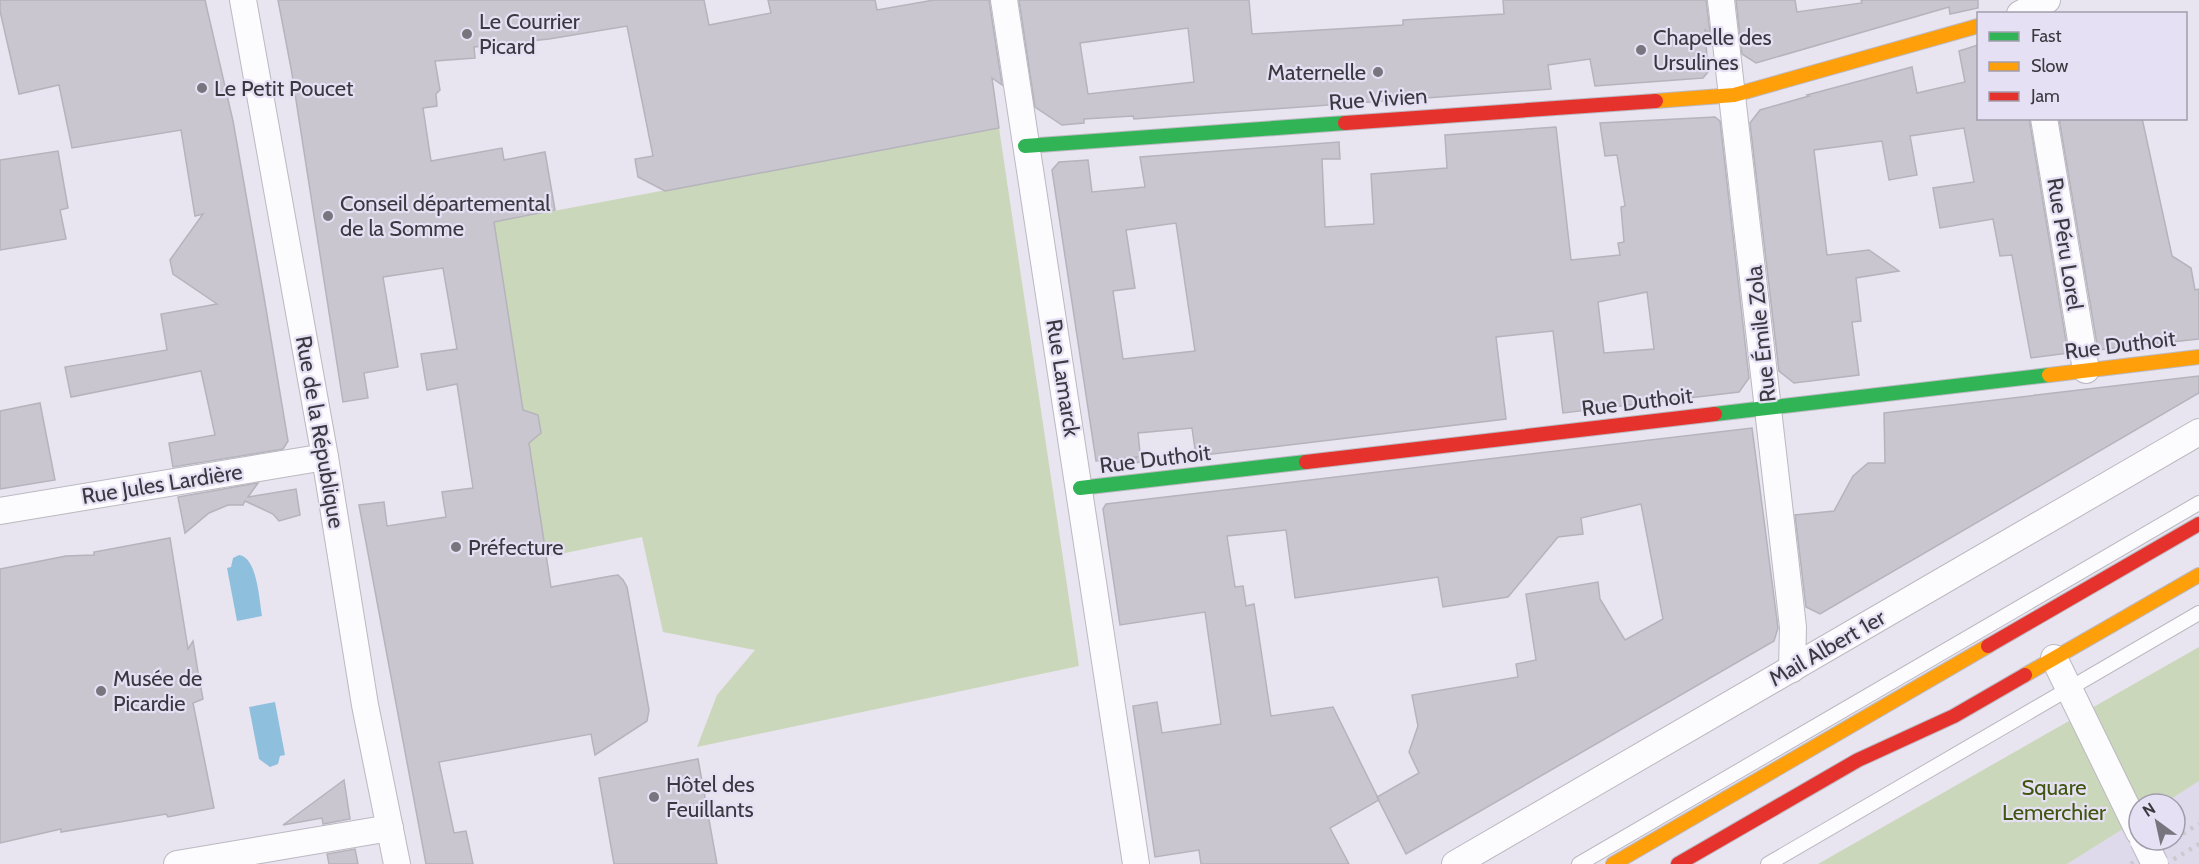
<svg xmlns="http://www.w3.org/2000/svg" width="2199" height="864" viewBox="0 0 2199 864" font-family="Cabin,sans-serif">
	<rect width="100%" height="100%" fill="#e8e4f0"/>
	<polygon fill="#dfd9ec" points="2199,781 2199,864 2067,864 2139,819 2139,840 2175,840 2175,804 2163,804"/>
	<g fill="#cbd7ba">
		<polygon points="999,128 1079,666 697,747 717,695 755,650 663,632 642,537 546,557 529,443 538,415 523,410 494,222"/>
		<polygon points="2199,647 2199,781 2163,804 2139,804 2139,819 2067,864 1818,864"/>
	</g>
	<g fill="#8ec0de">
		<path d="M 239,555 C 257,557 259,598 262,616 L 237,621 L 227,568 L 231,567 L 233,558 Z"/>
		<polygon points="275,702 285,755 280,756 278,764 270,767 259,759 249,707"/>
	</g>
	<g fill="#c9c6cf" stroke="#b5b3bb" stroke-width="1.5" fill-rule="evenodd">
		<polygon points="0,0 205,0 233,121 264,297 288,441 283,449 173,467 169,443 215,435 201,371 71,397 65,367 167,350 161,314 217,304 173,274 170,260 203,214 195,216 181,130 72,148 59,85 19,94 0,11"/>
		<polygon points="278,0 704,0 709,25 771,13 768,0 875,0 877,10 934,0 989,0 1002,85 992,78 999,128 665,191 638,177 635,159 653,156 627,26 549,39 474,47 475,58 435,61 440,90 436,94 437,106 423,108 431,161 502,148 504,160 545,152 555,210 494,222 523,410 538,415 541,433 529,443 551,587 611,576 618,575 623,580 627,587 649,710 647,721 595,755 591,734 439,762 454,833 466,831 473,864 426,864 359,505 384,502 387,526 446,517 442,492 473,488 457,384 427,390 421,354 457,349 443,268 383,277 398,367 364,373 368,398 343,402 291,68"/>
		<path d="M 1019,0 L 1249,0 L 1252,34 L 1403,25 L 1403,20 L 1504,14 L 1503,0 L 1706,0 L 1710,33 L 1705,30 L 1708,72 L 1703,78 L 1595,86 L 1590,59 L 1548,65 L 1551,89 L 1134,119 L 1133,116 L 1084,119 L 1084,123 L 1062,125 L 1035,107 ZM 1188,28 L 1194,82 L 1088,94 L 1080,43 Z"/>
		<polygon points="1736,0 1795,0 1797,12 1862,3 1861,0 1978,0 1978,8 1950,14 1949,7 1756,63 1742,54"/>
		<polygon points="1978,45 1978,118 2029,118 2068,353 2031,358 2012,255 2000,256 1993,219 1940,228 1933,188 1974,182 1964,128 1910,136 1917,175 1889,180 1882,141 1814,150 1827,255 1869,250 1899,271 1856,278 1861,321 1852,322 1859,375 1794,383 1779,371 1750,123 1760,110 1809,96 1807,95 1912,67 1917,93 1965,82 1959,51"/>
		<path d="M 1715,117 L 1720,121 L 1749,378 L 1739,392 L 1563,413 L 1553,331 L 1496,337 L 1506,419 L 1196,456 L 1192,428 L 1138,433 L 1141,462 L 1132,463 L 1137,457 L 1096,461 L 1052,170 L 1059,162 L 1088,160 L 1092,192 L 1145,187 L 1140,157 L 1339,142 L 1340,159 L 1322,159 L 1325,227 L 1374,224 L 1371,174 L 1447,168 L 1445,135 L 1556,127 L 1571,260 L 1620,255 L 1618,243 L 1624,242 L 1621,207 L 1625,206 L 1617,155 L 1605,156 L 1600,123 ZM 1176,223 L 1195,351 L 1123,359 L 1113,291 L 1135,288 L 1126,230 ZM 1647,292 L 1654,349 L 1604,353 L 1598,302 Z"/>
		<polygon points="2059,118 2142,118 2172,256 2191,268 2195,290 2199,289 2199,339 2098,350"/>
		<polygon points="58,151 68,208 60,210 66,239 0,250 0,160"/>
		<polygon points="2199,376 2199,393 1820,614 1806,607 1795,515 1834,511 1853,476 1868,463 1885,463 1884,413"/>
		<polygon points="40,403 55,480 0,489 0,411"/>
		<polygon points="1752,428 1778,628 1774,641 1406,854 1377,797 1419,773 1409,752 1418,726 1412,695 1518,677 1516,664 1536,660 1526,594 1598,582 1600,599 1625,640 1663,619 1641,504 1581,518 1583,534 1558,537 1508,597 1443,607 1438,577 1295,598 1286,530 1227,536 1235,587 1243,586 1246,606 1254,604 1271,716 1333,707 1379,800 1330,828 1349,864 1201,864 1199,850 1155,857 1133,706 1157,702 1162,733 1221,724 1205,612 1120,625 1103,509 1106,504"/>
		<polygon points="258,483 248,497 296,489 300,515 279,521 273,514 245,501 243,505 228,505 209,513 185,533 178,497"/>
		<polygon points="170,538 188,649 193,641 199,678 203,699 193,703 214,808 168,817 166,814 61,832 61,829 0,843 0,569 66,556 94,555 94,552"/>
		<polygon points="698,759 717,864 614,864 599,778"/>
		<polygon points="344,780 350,819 323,824 322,818 283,825"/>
		<polygon points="355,849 358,864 329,864 327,854"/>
	</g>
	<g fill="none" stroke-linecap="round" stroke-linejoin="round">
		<defs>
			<g id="lane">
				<polyline points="1579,864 2199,503"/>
				<polyline points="1768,864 2199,613"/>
			</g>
			<g id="street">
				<polyline points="243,0 325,457 365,705 397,864"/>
				<polyline points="1004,0 1136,864"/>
				<polyline points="1721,0 1793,627 1792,669"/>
				<polyline points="2020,14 2047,0"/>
				<polyline points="2044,118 2086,370"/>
				<polyline points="0,511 325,457"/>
				<polyline points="2054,658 2139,832"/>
				<polyline points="177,864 390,828"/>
				<polyline points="1455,864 2199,432"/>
			</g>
			<g id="fast">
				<polyline points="1025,146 1345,123"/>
				<polyline points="1715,414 2049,375"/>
				<polyline points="1080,488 1306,462"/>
			</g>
			<g id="slow">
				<polyline points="1656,101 1734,95 1978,26"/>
				<polyline points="2049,375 2199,357"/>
				<polyline points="2025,675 2199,575"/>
				<polyline points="1613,864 1988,646"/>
			</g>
			<g id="jam">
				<polyline points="1345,123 1656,101"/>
				<polyline points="1306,462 1715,414"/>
				<polyline points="1988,646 2199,524"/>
				<polyline points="1678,864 1858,760 1954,716 2025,675"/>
			</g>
		</defs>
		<use href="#lane" stroke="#bbb9c1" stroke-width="16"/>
		<use href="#street" stroke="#bbb9c1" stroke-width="28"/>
		<use href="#fast" stroke="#bbb9c1" stroke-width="16"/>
		<use href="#slow" stroke="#bbb9c1" stroke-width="16"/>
		<use href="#jam" stroke="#bbb9c1" stroke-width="16"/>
		<use href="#lane" stroke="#fcfbfd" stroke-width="14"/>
		<use href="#street" stroke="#fcfbfd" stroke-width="26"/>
		<use href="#fast" stroke="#30b455" stroke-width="14"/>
		<use href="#slow" stroke="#ff9f0a" stroke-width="14"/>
		<use href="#jam" stroke="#e5322d" stroke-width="14"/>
		<g stroke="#cac9cc" stroke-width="4.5" stroke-dasharray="3 6" stroke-linecap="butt">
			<polyline points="2175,838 2199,824"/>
			<polyline points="2131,864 2171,840"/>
			<polyline points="2166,864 2199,844"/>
		</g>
		<defs>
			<polyline id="street-bridge" points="2143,840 2155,864"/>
		</defs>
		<use href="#street-bridge" stroke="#bbb9c1" stroke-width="28" stroke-linecap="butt"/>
		<use href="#street-bridge" stroke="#fcfbfd" stroke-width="26"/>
	</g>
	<g fill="#78757e" stroke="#e6e0f4" stroke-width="2">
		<circle cx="467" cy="34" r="6"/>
		<circle cx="1641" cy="50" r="6"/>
		<circle cx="1378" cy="72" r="6"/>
		<circle cx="202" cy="88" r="6"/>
		<circle cx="328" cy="216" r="6"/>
		<circle cx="456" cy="547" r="6"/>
		<circle cx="101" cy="691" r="6"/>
		<circle cx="654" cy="797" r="6"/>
	</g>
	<g text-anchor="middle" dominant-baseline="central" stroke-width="4.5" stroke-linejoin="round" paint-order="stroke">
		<g font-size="22" fill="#3b3940" stroke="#e6e0f4" text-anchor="start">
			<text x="479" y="21">Le Courrier<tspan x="479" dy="25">Picard</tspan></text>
			<text x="1653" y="37">Chapelle des<tspan x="1653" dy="25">Ursulines</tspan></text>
			<text x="1366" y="72" text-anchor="end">Maternelle</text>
			<text x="214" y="88">Le Petit Poucet</text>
			<text x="340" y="203">Conseil départemental<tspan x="340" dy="25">de la Somme</tspan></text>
			<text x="468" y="547">Préfecture</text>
			<text x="113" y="678">Musée de<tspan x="113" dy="25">Picardie</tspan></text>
			<text x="666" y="784">Hôtel des<tspan x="666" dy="25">Feuillants</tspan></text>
		</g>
		<g font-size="22" fill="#3b3940" stroke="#e6e0f4">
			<text transform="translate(1378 99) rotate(-4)">Rue Vivien</text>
			<text transform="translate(2065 244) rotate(81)">Rue Péru Lorel</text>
			<text transform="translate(1761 334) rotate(-96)">Rue Émile Zola</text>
			<text transform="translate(2120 345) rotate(-7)">Rue Duthoit</text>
			<text transform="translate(1063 378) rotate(81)">Rue Lamarck</text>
			<text transform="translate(1637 402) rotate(-7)">Rue Duthoit</text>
			<text transform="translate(320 432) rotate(80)">Rue de la République</text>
			<text transform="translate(1155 459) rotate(-7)">Rue Duthoit</text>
			<text transform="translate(162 484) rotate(-9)">Rue Jules Lardière</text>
			<text transform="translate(1827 648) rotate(-30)">Mail Albert 1er</text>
		</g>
		<g font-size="22" fill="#40560f" stroke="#e6e0f4">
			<text x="2054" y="787">Square<tspan x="2054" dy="25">Lemerchier</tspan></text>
		</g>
	</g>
	<rect x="1977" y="12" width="210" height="108" fill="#e6e0f4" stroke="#a29dac" stroke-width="1.5"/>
	<rect x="1989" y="32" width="30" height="9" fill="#30b455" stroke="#a29dac" stroke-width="1.5"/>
	<text x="2031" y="42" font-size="18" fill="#3b3940">Fast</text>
	<rect x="1989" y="62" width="30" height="9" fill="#ff9f0a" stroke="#a29dac" stroke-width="1.5"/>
	<text x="2031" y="72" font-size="18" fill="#3b3940">Slow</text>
	<rect x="1989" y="92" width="30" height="9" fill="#e5322d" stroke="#a29dac" stroke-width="1.5"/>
	<text x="2031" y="102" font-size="18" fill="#3b3940">Jam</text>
	<g transform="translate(2157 822) rotate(327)"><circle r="28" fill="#e6e0f4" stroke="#a29dac" stroke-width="1.5"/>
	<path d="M0-4.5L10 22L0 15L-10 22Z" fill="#78757e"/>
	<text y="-9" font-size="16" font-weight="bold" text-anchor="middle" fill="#3b3940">N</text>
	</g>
</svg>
